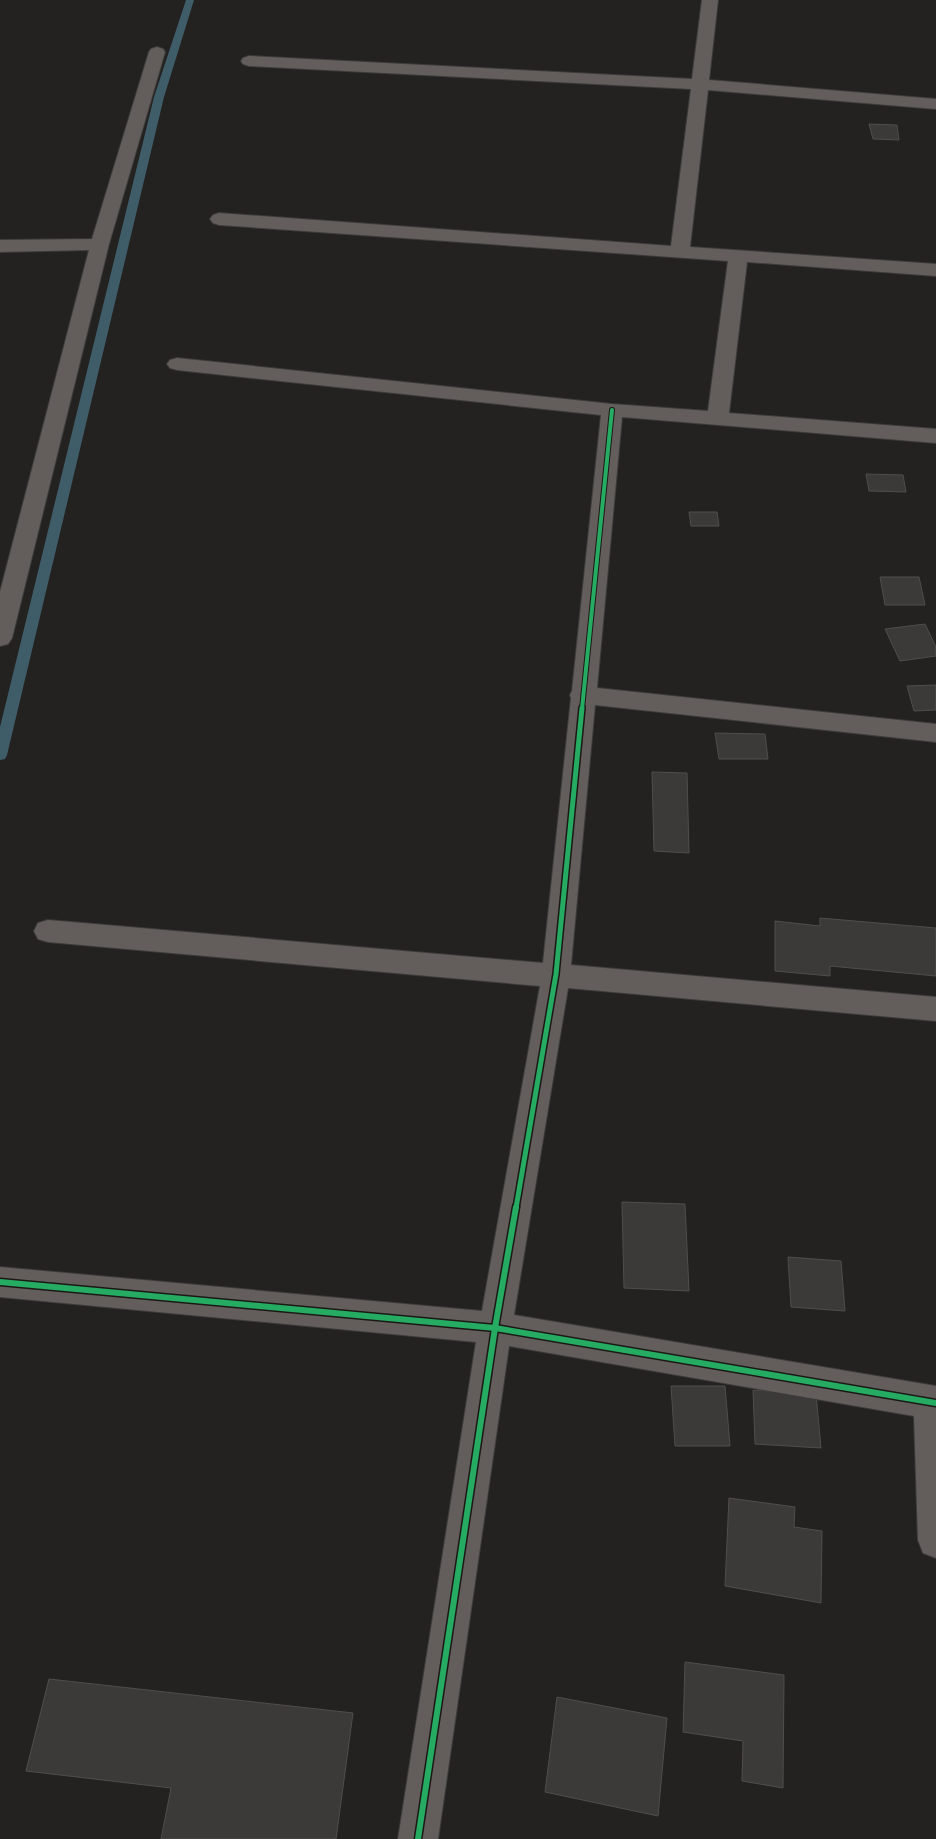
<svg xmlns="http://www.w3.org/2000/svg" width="936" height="1839" viewBox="0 0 936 1839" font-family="Karla,sans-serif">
	<rect width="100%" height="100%" fill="#242220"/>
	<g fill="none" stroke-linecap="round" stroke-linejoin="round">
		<polygon fill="#3f5d68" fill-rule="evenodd" points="186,0 194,0 164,97 7,755 5,759 0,760 0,727 154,97"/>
	</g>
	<g fill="#3c3a39" stroke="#504e4c">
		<polygon points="869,124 897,125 899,140 873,139"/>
		<polygon points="866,474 903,475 906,492 869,491"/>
		<polygon points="689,512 717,512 719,526 691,526"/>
		<polygon points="880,577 919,577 925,605 885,605"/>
		<polygon points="925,624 936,647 936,656 900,661 885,629"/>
		<polygon points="936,685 936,710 914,711 907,686"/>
		<polygon points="715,733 765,734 768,759 719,759"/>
		<polygon points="652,772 687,773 689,853 654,851"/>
		<polygon points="820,918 936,928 936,976 830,966 830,976 775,971 775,921 820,926"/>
		<polygon points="622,1202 685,1204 689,1291 624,1288"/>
		<polygon points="788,1257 841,1261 845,1311 791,1307"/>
		<polygon points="671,1386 725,1386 730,1446 675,1446"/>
		<polygon points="753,1390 816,1394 821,1448 755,1444"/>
		<polygon points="729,1498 795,1507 794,1527 822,1531 821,1603 725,1586"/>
		<polygon points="685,1662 784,1675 783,1788 742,1781 743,1741 683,1732"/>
		<polygon points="49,1679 353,1713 336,1839 161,1839 171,1788 26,1771"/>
		<polygon points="557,1697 667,1718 658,1816 545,1792"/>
	</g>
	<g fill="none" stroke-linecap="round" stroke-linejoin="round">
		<defs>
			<g id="minor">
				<polygon points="702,0 718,0 709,80 936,99 936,109 708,90 690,247 936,264 936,276 747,262 729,413 936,429 936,443 622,417 597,688 936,724 936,742 595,705 571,965 936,997 936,1021 568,988 514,1315 936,1386 936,1558 923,1553 918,1540 914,1416 509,1346 438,1839 398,1839 476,1342 0,1297 0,1267 482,1311 540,986 48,942 38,939 34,931 38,923 48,920 543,963 571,698 570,695 572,691 601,415 177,370 170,368 167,364 170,360 177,358 612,404 708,411 728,261 219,225 213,223 210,219 213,215 219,213 671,246 691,89 249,66 243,64 241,61 243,58 249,56 692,79"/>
				<polygon points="157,47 163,49 165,52 109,244 12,638 8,644 0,646 0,592 89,250 0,252 0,240 92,239 149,52 151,49"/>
			</g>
		</defs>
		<use href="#minor" stroke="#3d3c3b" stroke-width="2"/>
		<use href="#minor" fill="#635e5c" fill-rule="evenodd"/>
		<defs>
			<polyline id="cycleway-far2" points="582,709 612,410"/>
			<polyline id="cycleway-far1" points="516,1208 556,974 582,708"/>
			<g id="cycleway">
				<polyline points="0,1282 495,1328 936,1403"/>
				<polyline points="418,1839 495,1328 516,1207"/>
			</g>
		</defs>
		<use href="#cycleway-far2" stroke="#1b1916" stroke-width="6"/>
		<use href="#cycleway-far1" stroke="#1b1916" stroke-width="8"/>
		<use href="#cycleway" stroke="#1b1916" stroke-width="9"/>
		<use href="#cycleway-far2" stroke="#26ab63" stroke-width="4"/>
		<use href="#cycleway-far1" stroke="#26ab63" stroke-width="5"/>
		<use href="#cycleway" stroke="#26ab63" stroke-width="6"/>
	</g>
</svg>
